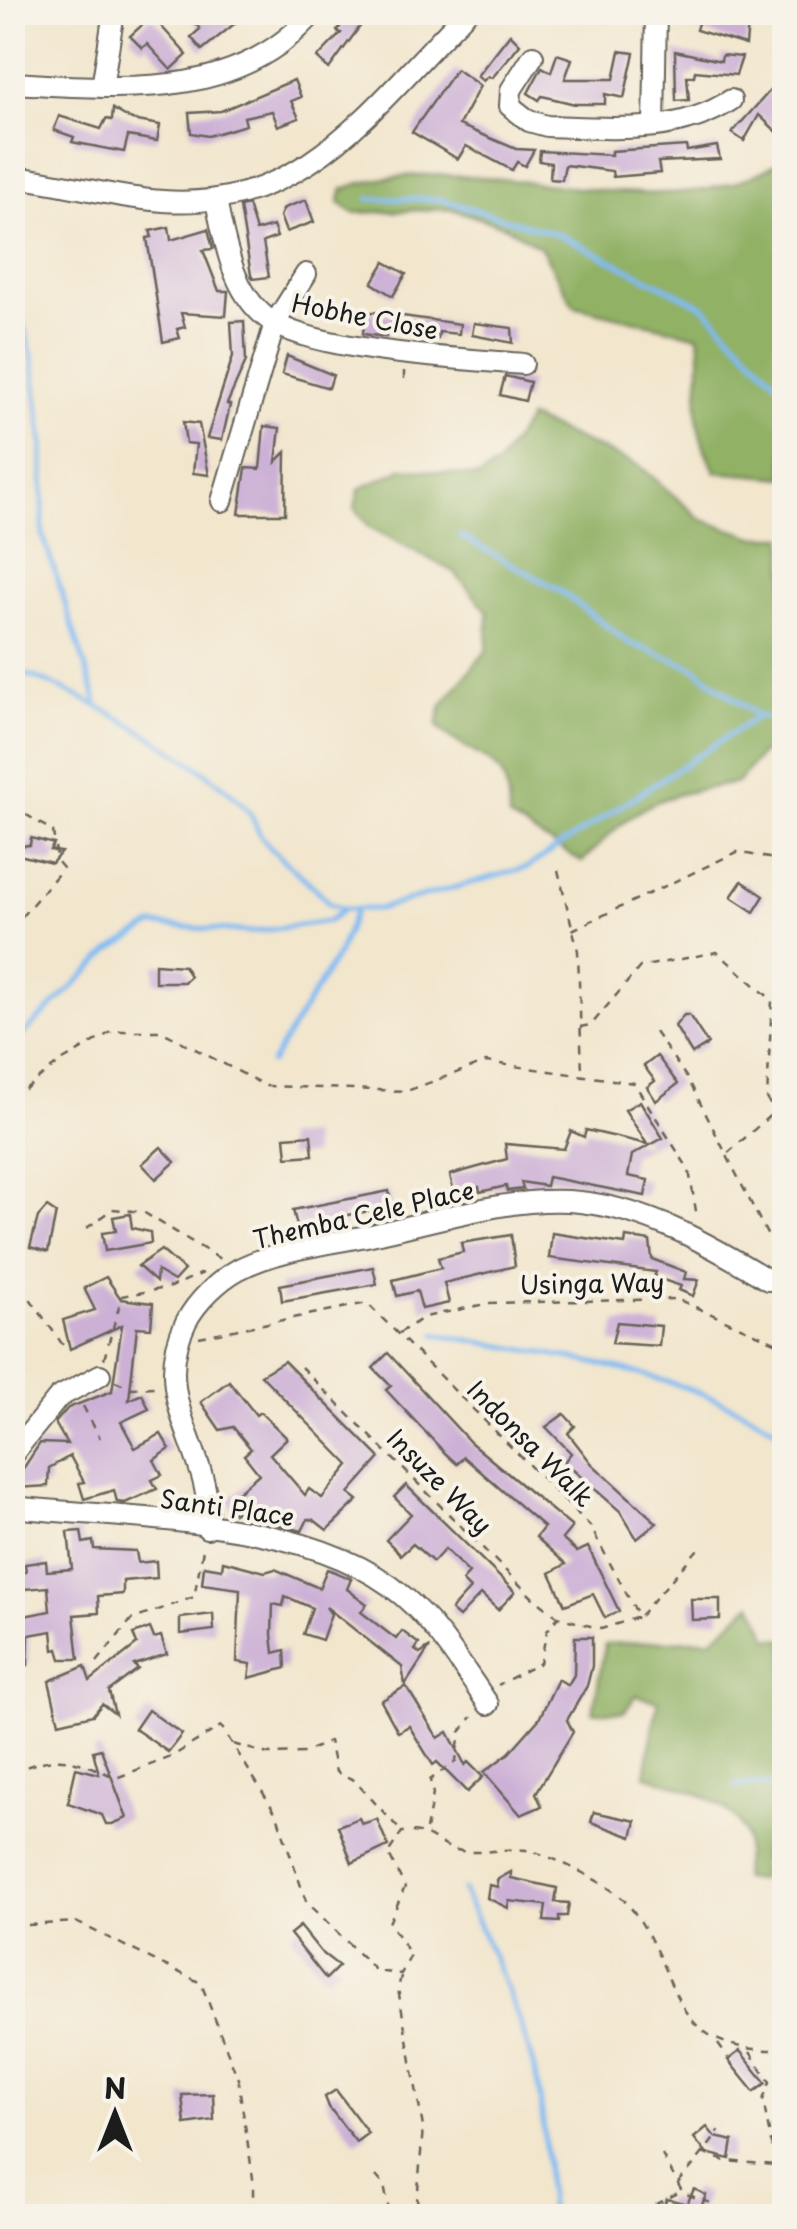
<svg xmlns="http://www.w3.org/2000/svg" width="797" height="2229" viewBox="0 0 797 2229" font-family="'Playpen Sans',sans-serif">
	<rect width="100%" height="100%" fill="#f7f3e8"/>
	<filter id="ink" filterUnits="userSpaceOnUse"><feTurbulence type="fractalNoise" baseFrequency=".01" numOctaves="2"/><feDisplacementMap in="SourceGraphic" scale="20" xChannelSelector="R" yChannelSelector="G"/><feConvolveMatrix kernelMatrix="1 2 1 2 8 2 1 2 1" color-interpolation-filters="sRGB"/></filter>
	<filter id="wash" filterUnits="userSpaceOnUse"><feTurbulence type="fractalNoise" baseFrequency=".0048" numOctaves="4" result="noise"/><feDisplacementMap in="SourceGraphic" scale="40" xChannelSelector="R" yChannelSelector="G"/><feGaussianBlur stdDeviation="2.25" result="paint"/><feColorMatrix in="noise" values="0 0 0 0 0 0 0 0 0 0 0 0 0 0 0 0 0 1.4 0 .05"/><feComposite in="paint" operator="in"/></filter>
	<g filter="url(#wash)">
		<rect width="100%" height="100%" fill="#f2e6cd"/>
		<g fill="#91b165" stroke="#566640" stroke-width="2.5">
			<path d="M 784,158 L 784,478 L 716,472 C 682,414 706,393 699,336 L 574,306 L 541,248 L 507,227 L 452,209 L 354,213 L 339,203 L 343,189 C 474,139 667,244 784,158 Z"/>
			<path d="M 529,418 L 640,466 L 702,520 L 754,537 L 784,537 L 784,750 L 774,747 L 761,754 L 737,783 C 653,797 641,801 582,862 L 509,818 C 509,747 481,768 437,726 L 442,705 L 487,650 L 488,612 L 454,572 L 370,527 L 355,508 L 359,489 L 404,468 L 479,477 L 498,464 Z"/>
			<path d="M 752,1603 L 769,1638 L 784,1640 L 784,1821 L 778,1820 L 763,1852 L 761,1880 L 742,1878 C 743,1866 748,1849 745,1837 C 737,1801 675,1785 645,1775 L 658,1701 L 636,1696 L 624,1712 L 593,1712 L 605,1644 L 712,1639 Z"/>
		</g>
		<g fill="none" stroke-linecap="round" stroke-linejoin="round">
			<g stroke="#80bbf2" stroke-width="5">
				<polyline points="369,199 439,199 560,235 703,306 784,389"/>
				<polyline points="12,283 33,360 43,445 43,535 97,703"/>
				<polyline points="460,536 559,590 629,643 693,667 758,716"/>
				<path d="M 12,671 C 64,680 219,770 249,812 C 255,820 257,832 263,839 C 283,863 310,880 330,904 L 344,909 L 378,909 L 528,867 L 758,716 L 784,720"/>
				<polyline points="12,1045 111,950 153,925 253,932 329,921 344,909"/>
				<polyline points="271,1063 339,952 356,909"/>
				<path d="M 436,1334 C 555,1357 681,1368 784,1434"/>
				<polyline points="735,1785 784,1785"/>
				<path d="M 463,1890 C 491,1953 524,2018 538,2086 C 546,2130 546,2173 550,2216"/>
			</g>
		</g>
		<g id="blocks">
			<g fill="#ccb0d6">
				<polygon points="186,12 249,12 202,50 191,37 200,29"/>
				<polygon points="360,14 366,18 329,69 317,58 341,33 337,31 348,16 354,20"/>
				<polygon points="152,16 187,55 171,70 147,44 142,48 130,36"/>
				<polygon points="700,16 732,26 734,18 748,23 746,45 696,30"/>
				<polygon points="510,34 520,44 492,78 488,76 483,81 477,76"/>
				<polygon points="620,51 634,53 624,98 605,94 605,104 575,104 542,96 539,100 528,93 542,67 551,72 557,54 572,59 565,79 614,79"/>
				<polygon points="675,51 721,61 722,55 742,57 736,75 695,71 694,76 687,76 689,100 676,101"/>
				<polygon points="456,69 480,86 459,125 516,149 534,150 525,166 517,162 512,170 466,146 458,159 412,132"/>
				<polygon points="294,80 301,97 291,101 299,118 278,126 272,111 244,117 246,125 208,136 191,133 189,113 221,111"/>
				<polygon points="775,85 784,91 784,123 776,131 759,115 744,141 732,133"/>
				<polygon points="113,109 132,120 160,125 157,141 128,136 124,152 72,142 74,137 54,130 59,116 101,129 106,119 112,120"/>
				<polygon points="686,146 687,151 717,146 720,159 658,162 660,173 613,177 612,171 565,165 562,180 550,179 551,163 539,161 540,151 611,155 611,151"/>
				<polygon points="306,200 314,222 286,232 280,216 284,208"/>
				<polygon points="248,205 256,231 273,226 277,237 263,242 269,277 253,279 251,275 240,207"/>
				<polygon points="169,227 171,240 208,229 213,249 203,250 219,291 228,291 226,316 181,313 185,327 177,329 180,338 163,342 147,238 152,237 150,231"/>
				<polygon points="385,262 406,274 393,296 372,283"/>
				<polygon points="374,312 460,324 459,334 439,332 438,339 425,336 426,331 387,327 386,337 363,334 365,313"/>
				<polygon points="244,321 246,361 227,404 230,405 222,440 207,438 233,356 231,322"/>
				<polygon points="474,323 512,328 513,343 472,335"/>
				<polygon points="287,356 333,375 329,388 282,374"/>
				<polygon points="505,376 530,382 525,401 500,395"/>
				<polygon points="183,422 199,424 209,475 193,473 196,444 186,443"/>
				<polygon points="264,426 280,428 276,462 286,452 285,514 239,514 246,468 260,469"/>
				<polygon points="31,838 54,844 50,850 61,852 52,863 19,855 20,846 30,845"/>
				<polygon points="742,881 764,896 754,912 731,897"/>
				<polygon points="155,964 184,966 190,976 184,982 155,982"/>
				<polygon points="684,1015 689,1015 708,1044 692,1054 675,1026"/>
				<polygon points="657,1056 678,1084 656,1101 647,1087 655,1081 644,1066"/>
				<polygon points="640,1101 663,1138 632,1155 628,1176 648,1180 645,1196 548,1177 546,1186 521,1182 523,1189 507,1191 506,1186 480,1192 479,1187 454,1193 450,1175 507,1159 505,1144 564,1149 571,1131 584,1137 586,1130 647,1144 625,1110"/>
				<polygon points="311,1135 313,1155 287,1157 285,1137"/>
				<polygon points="161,1147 175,1162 156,1179 142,1164"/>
				<polygon points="389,1191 392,1207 342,1216 344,1225 322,1229 321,1221 297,1226 293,1210"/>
				<polygon points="47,1207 56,1213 48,1252 30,1247 38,1217"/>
				<polygon points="130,1214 132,1228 150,1232 151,1243 105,1251 102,1233 116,1231 113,1217"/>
				<polygon points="552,1233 625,1244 626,1237 650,1241 652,1259 686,1272 684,1279 699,1280 693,1296 679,1290 681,1286 654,1277 656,1272 549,1258"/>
				<polygon points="511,1235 515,1266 444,1283 449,1303 422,1309 417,1291 397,1296 393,1280 441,1268 438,1258 463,1252 461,1243"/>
				<polygon points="161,1250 184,1270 174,1281 157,1271 156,1282 138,1266"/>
				<polygon points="373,1267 377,1284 282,1301 280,1285"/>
				<polygon points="106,1277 121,1299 153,1303 151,1328 137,1327 129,1400 142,1394 149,1409 121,1422 135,1448 161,1434 170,1449 154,1460 162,1475 152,1480 157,1489 125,1503 117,1502 114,1490 84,1499 79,1483 84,1482 70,1456 49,1468 48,1486 16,1488 17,1471 23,1469 40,1443 67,1444 55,1423 68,1408 112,1391 122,1325 70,1349 63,1320 95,1310 84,1288"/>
				<polygon points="617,1322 661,1326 659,1346 612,1343"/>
				<polygon points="388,1353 470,1442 572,1527 562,1539 577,1552 588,1547 619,1611 605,1618 593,1594 565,1605 550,1573 566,1564 536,1537 544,1527 464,1457 457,1464 446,1454 386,1390 391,1386 373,1368"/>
				<polygon points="284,1361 380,1458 349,1493 358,1500 327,1530 314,1520 308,1519 302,1531 256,1519 244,1505 234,1513 228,1500 259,1474 244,1455 251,1449 233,1427 220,1430 201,1402 229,1381 256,1415 260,1412 287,1438 270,1454 305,1495 309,1489 322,1498 349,1465 261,1375"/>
				<polygon points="564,1414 575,1426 568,1433 592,1464 657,1523 637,1539 620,1511 564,1462 571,1453 546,1427"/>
				<polygon points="406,1485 515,1592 498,1610 481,1594 459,1617 451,1610 470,1589 462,1581 469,1573 445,1549 433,1562 413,1544 401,1555 386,1540 411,1514 394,1497"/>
				<polygon points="81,1531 83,1543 93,1541 94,1549 136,1551 138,1563 156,1561 157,1578 123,1581 123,1594 98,1596 99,1613 74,1615 79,1659 61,1659 58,1649 54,1650 52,1631 29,1635 28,1665 14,1666 13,1632 21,1630 19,1617 50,1611 48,1587 12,1590 12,1574 26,1572 25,1564 46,1561 47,1571 72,1569 68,1532"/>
				<polygon points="223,1561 265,1572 275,1569 319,1588 327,1569 335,1572 351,1579 347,1589 367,1604 361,1612 396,1639 402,1631 419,1644 415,1650 420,1654 430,1647 405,1685 402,1667 326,1607 331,1614 322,1640 303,1634 312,1608 285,1596 283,1606 273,1604 272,1635 274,1653 285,1650 286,1668 249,1678 251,1664 237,1662 240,1589 202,1584 204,1566 222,1569"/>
				<polygon points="691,1599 720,1599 720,1619 692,1620"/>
				<polygon points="213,1614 214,1630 180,1634 180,1618"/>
				<polygon points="150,1628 154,1638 161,1636 167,1654 134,1665 138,1669 109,1691 115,1714 102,1704 93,1715 59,1723 49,1681 85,1666 90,1681 137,1644 133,1634"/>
				<polygon points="575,1637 592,1637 592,1666 587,1686 567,1720 573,1732 536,1793 542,1806 521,1815 484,1772 509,1753 539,1719 558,1679 568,1685 574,1675"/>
				<polygon points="406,1686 438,1738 448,1732 465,1765 468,1762 483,1777 467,1792 437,1762 433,1765 409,1726 398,1732 381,1701"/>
				<polygon points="148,1710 182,1734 168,1752 135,1729"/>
				<polygon points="101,1749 127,1818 112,1824 106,1824 102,1815 68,1803 76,1768 99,1774 93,1751"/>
				<polygon points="594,1812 636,1821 632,1837 591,1822"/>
				<polygon points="359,1818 362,1824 377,1819 388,1846 352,1863 338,1826"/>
				<polygon points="511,1872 511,1878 557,1888 555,1902 569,1903 567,1916 559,1916 559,1922 544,1921 546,1905 509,1901 508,1908 487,1898 489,1885 498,1887 497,1880"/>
				<polygon points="300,1926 321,1952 339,1966 326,1979 290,1934"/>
				<polygon points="740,2051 766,2083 754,2092 728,2060"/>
				<polygon points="336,2090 368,2133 356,2142 329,2107 325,2097"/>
				<polygon points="213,2094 214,2120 185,2124 182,2095"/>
				<polygon points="707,2127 715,2137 733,2141 730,2159 706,2153 694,2138"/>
				<polygon points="694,2189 706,2195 700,2210 715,2216 659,2216 667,2199 687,2204"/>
			</g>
		</g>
	</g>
	<g filter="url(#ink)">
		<use href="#blocks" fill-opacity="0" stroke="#67635a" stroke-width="2.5"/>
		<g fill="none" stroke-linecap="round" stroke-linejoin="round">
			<defs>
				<g id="minor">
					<path d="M 533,56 L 511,90 L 510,106 L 529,121 L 547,126 C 608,128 678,136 731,100"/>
					<path d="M 12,83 C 118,88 237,103 314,12"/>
					<polyline points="102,87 114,12"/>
					<polyline points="654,126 656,12"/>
					<path d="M 12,177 C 63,182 112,198 163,201 C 307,211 375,103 467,12"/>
					<path d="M 216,201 C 225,243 233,298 274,323 C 324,352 463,359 523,364"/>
					<polyline points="222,501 275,323 306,274"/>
					<polyline points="12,1455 59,1397 100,1375"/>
					<path d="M 12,1507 C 131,1520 311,1516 403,1596 C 438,1626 462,1666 488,1704"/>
					<path d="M 207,1528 C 216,1455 147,1401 186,1322 C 197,1301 219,1280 239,1269 C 278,1249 328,1244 371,1235 C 437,1221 513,1195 580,1202 C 648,1209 711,1245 768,1280"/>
				</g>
			</defs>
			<use href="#minor" stroke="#67635a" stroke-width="24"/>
			<g stroke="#67635a" stroke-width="2.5" stroke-dasharray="8 8" stroke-linecap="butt">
				<polyline points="404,379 404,370"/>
				<polyline points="12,806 53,831 57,861 63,868 12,928"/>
				<polyline points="558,870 578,951 582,1073"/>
				<polyline points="572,930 737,852 784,861"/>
				<polyline points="580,1027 591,1025 640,967 717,952 772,1000 767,1098 777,1119 784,1120"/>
				<polyline points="655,1032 689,1081 777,1254 774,1262"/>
				<polyline points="12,1099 63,1060 113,1031 161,1031 266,1086 407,1091 486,1062 634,1083 689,1170 697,1217"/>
				<polyline points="728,1153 784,1103"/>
				<polyline points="87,1228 112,1209 143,1212 220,1259"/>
				<polyline points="12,1273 65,1348"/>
				<polyline points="399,1333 425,1317 490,1303 677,1299 784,1346"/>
				<polyline points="199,1337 367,1303 590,1526 639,1617 601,1629 558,1617 547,1631 540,1663 498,1685"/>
				<polyline points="104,1359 122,1296 171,1287 203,1273"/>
				<polyline points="301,1367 532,1597 557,1616"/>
				<polyline points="115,1381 132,1388 156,1387"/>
				<polyline points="83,1406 100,1438"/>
				<polyline points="640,1616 698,1549"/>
				<polyline points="97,1662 131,1620 194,1597 204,1544"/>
				<polyline points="233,1744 268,1754 304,1753 329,1741 336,1772 354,1780 401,1831"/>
				<path d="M 12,1773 C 57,1752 74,1758 116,1778 L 171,1757 L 221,1726 L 277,1815 L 306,1901 L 376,1971 L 401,1974 L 411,1955 L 389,1923 L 405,1887 L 388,1853 L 402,1832 C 436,1831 431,1843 457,1850 C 479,1856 504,1847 526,1850 C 548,1853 613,1886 627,1903 C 687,1976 660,2053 784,2050"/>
				<polyline points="426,1830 433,1794 430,1780 456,1761 460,1732 472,1717"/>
				<polyline points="12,1926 76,1922 201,1983 238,2079 253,2178 253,2202 246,2216"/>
				<polyline points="401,1976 398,1989 423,2127 416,2216"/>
				<polyline points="718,2044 728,2058"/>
				<polyline points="750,2052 770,2082 763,2100 784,2210"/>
				<polyline points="702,2153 725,2161 777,2165"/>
				<polyline points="662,2155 683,2193 714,2204"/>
				<polyline points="376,2176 384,2185 390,2216"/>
				<path d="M 678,2183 C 686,2174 717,2137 719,2130"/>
				<polyline points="525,2216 536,2205"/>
				<polyline points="645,2216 653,2206 680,2192"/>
			</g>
			<use href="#minor" stroke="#fff" stroke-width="20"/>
		</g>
	</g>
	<g text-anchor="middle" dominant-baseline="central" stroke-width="8" stroke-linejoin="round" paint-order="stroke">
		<g font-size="25" fill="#1c1c1c" stroke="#f7f3e8">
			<text transform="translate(365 316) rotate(11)">Hobhe Close</text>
			<text transform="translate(363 1214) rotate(-13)">Themba Cele Place</text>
			<text transform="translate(592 1283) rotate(-1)">Usinga Way</text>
			<text transform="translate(531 1443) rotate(45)">Indonsa Walk</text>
			<text transform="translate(440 1481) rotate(45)">Insuze Way</text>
			<text transform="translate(227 1507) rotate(8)">Santi Place</text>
		</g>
	</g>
	<rect width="797" height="2229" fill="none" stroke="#f7f3e8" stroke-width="50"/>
	<g transform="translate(115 2114)" stroke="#f7f3e8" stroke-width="8" paint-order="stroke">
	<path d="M0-8L18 38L0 25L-18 38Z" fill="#1c1c1c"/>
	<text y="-15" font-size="28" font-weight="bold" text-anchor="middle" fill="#1c1c1c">N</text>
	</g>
</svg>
